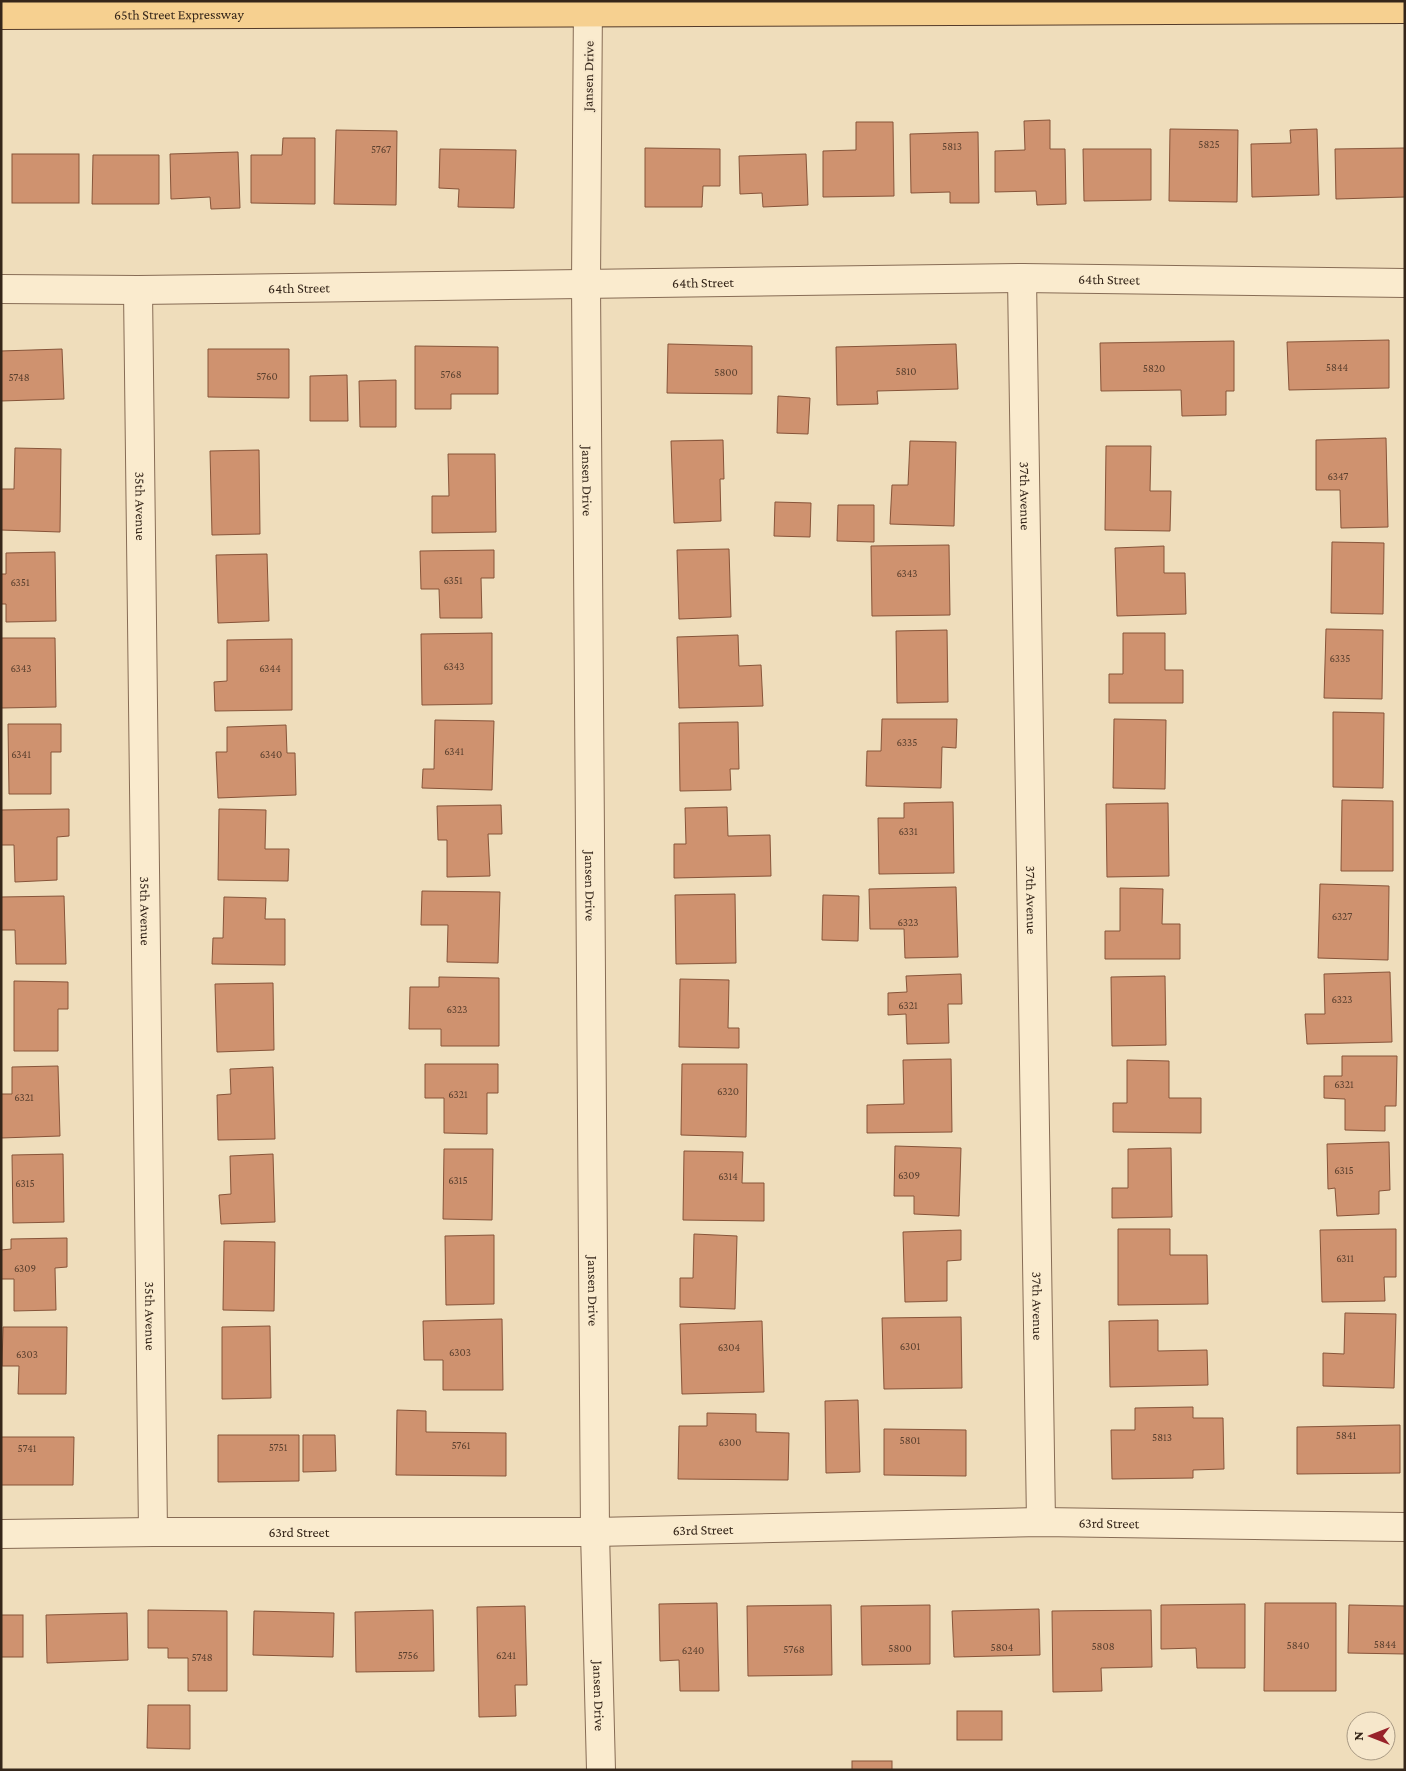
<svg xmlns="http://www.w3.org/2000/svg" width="1406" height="1771" viewBox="0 0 1406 1771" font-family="'Crimson Pro',serif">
	<rect width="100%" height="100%" fill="#efddbb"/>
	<g fill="#cf926f" stroke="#875439">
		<polygon points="1050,120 1050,149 1065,149 1066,204 1037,205 1036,191 995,192 995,151 1025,150 1024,121"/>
		<polygon points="856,122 893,122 894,196 823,197 823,151 856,150"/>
		<polygon points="1170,129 1238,130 1237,202 1169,201"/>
		<polygon points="1317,129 1319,195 1252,197 1251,144 1291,143 1290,130"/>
		<polygon points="336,130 397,131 396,205 334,204"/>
		<polygon points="978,132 979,203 950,203 950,192 911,193 910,134"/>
		<polygon points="283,138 315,138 315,204 251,203 251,155 282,155"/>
		<polygon points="645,148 720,149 720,186 703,186 702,207 645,207"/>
		<polygon points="1405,148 1405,197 1336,199 1335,149"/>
		<polygon points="440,149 516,150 514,208 458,207 459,189 439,188"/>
		<polygon points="1083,149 1151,149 1151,200 1084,201"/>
		<polygon points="238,152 240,208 211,209 210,197 171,199 170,154"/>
		<rect x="12" y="154" width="67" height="49"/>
		<polygon points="806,154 808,205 763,207 762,193 740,194 739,156"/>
		<polygon points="93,155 159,155 159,204 92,204"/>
		<polygon points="1389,340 1389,388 1289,390 1287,342"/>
		<polygon points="1234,341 1234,391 1226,391 1226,415 1182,416 1181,390 1101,391 1100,343"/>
		<polygon points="668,344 752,346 752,394 667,393"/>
		<polygon points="956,344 958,389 877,391 878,404 837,405 836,347"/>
		<polygon points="415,346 498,347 498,394 451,394 451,409 415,409"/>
		<polygon points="62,349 64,399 1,401 1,351"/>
		<polygon points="208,349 289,349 289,398 208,397"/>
		<polygon points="347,375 348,421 310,421 310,376"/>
		<polygon points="396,380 396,427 360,427 359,381"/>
		<polygon points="778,396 810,398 808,434 777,433"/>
		<polygon points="1386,438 1388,527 1341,528 1340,490 1316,490 1316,440"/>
		<polygon points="723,440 724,479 720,479 721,521 674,523 671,441"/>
		<polygon points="910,441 956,442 954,526 890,524 892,485 908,485"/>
		<polygon points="1106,446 1151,446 1150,491 1171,491 1170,531 1105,530"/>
		<polygon points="15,448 61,449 60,532 1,530 1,489 14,489"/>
		<polygon points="259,450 260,534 212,535 210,451"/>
		<polygon points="448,454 495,454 496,532 432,533 432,496 449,496"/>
		<polygon points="775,502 811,503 810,537 774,536"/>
		<polygon points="838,505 874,505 874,542 837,541"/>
		<polygon points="1332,542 1384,543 1383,614 1331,613"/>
		<polygon points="949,545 950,615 872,616 871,546"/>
		<polygon points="1164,546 1164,573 1185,573 1186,614 1117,616 1115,548"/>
		<polygon points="729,549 731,617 679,619 677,550"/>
		<polygon points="494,550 494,578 481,578 482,618 440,618 439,589 421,589 420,551"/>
		<polygon points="55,552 56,621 6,622 6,604 1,604 1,574 6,574 6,553"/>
		<polygon points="267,554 269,621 218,623 216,555"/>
		<polygon points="1326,629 1383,630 1382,699 1324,698"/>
		<polygon points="947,630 948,702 897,703 896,631"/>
		<polygon points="492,633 492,704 422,705 421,634"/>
		<polygon points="1123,633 1165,633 1165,670 1183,670 1183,703 1109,703 1109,674 1123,674"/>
		<polygon points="738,635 739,666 761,665 763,706 679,708 677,637"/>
		<polygon points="1,638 55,638 56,707 1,708"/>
		<polygon points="292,639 292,710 215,711 214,682 227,681 227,640"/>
		<polygon points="1333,712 1384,713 1383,788 1333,787"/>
		<polygon points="882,719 957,719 956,748 942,747 941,788 866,786 867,751 881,751"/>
		<polygon points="1114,719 1166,720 1165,789 1113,788"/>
		<polygon points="435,720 494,721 492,790 422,788 423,769 434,769"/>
		<polygon points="738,722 739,769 730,769 731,790 680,791 679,723"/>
		<polygon points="8,724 61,724 61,752 51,752 51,794 9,794"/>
		<polygon points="286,725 287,753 295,753 296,795 218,798 216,752 227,752 227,727"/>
		<polygon points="1342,800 1393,801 1393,871 1341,871"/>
		<polygon points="953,802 954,873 879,874 878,818 904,818 904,803"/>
		<polygon points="1168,803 1169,876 1107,877 1106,804"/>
		<polygon points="501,805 502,834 488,834 490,876 447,877 447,840 438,840 437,806"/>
		<polygon points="727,807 728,836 770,835 771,876 674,878 674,844 686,844 685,808"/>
		<polygon points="69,809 69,836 57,837 57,880 15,882 14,845 1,845 1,810"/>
		<polygon points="219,809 266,810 265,849 289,849 288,881 218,880"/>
		<polygon points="1320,884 1389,886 1388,960 1318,958"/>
		<polygon points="956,887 958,957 905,958 904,929 870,929 869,889"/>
		<polygon points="1120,888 1163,889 1162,924 1180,924 1180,959 1105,959 1105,931 1120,931"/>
		<polygon points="422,891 500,892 498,963 447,962 448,925 421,925"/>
		<polygon points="735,894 736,963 676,964 675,895"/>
		<polygon points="823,895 859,896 858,941 822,940"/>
		<polygon points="64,896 66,964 16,964 15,930 1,930 1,897"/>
		<polygon points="224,897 266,898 265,919 285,919 285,965 212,964 213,938 223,938"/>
		<polygon points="1390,972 1392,1042 1307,1044 1305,1014 1325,1014 1324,974"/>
		<polygon points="961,974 962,1004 948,1004 949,1043 907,1044 906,1014 888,1015 888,993 907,992 906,976"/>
		<polygon points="1165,976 1166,1045 1112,1046 1111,977"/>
		<polygon points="439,977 499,978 499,1046 441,1046 441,1029 409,1029 410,987 439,987"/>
		<polygon points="680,979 729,980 728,1028 739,1028 739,1048 679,1047"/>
		<polygon points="14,981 68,982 68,1009 58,1009 58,1051 14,1051"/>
		<polygon points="273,983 274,1050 217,1052 215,984"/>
		<polygon points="1342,1056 1397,1056 1396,1106 1385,1106 1385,1131 1345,1130 1345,1099 1324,1098 1324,1076 1342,1076"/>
		<polygon points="951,1059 952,1132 867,1133 867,1105 904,1104 903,1060"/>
		<polygon points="1127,1060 1169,1061 1169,1098 1201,1098 1201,1133 1113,1132 1113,1103 1127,1103"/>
		<polygon points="425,1064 498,1064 498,1093 487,1093 487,1134 444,1133 444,1098 425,1098"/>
		<polygon points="682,1064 747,1064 746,1137 681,1135"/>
		<polygon points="58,1066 60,1136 1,1138 1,1094 12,1094 12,1067"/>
		<polygon points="273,1067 275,1139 218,1140 217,1095 231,1094 230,1069"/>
		<polygon points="1389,1142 1390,1190 1379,1191 1379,1214 1337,1216 1335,1188 1328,1189 1327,1144"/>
		<polygon points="895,1146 961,1148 959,1216 914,1214 914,1196 894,1196"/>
		<polygon points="1171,1148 1172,1217 1112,1218 1112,1188 1128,1188 1128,1149"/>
		<polygon points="444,1149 493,1149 492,1220 443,1219"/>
		<polygon points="684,1151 743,1152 742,1183 764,1183 764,1221 683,1220"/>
		<polygon points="63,1154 64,1222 13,1223 12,1155"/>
		<polygon points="273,1154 275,1222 221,1224 219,1195 231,1194 230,1156"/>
		<polygon points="1118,1229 1170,1229 1170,1255 1207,1255 1208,1304 1118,1305"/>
		<polygon points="1396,1229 1396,1277 1384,1277 1385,1301 1322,1302 1320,1230"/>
		<polygon points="961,1230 961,1260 947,1261 947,1301 905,1302 903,1232"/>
		<polygon points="694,1234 737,1236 735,1309 680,1307 680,1278 693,1278"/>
		<polygon points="494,1235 494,1304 446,1305 445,1236"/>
		<polygon points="67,1238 67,1267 55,1268 56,1310 14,1311 14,1279 1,1279 1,1250 11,1249 11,1239"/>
		<polygon points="224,1241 275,1242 274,1311 223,1310"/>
		<polygon points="1345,1313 1396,1314 1394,1388 1323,1386 1323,1353 1344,1354"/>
		<polygon points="961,1317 962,1388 884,1389 882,1318"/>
		<polygon points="502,1319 503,1390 443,1390 443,1360 424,1360 423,1321"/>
		<polygon points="1158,1320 1158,1351 1207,1350 1208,1385 1110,1387 1109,1321"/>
		<polygon points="762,1321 764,1392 682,1394 680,1324"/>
		<polygon points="270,1326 271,1398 222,1399 222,1327"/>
		<polygon points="3,1327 67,1327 66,1394 18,1394 19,1366 2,1366"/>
		<polygon points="858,1400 860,1472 826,1473 825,1401"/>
		<polygon points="1193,1407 1193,1418 1223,1418 1224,1469 1193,1470 1193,1478 1112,1479 1111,1430 1135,1430 1135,1408"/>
		<polygon points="397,1410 426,1411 426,1432 506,1433 506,1476 396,1475"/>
		<polygon points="707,1413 756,1414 756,1432 789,1433 788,1480 678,1479 679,1426 707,1426"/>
		<polygon points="1400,1425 1400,1473 1297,1474 1297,1427"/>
		<polygon points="884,1429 966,1430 966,1476 884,1475"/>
		<polygon points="218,1435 299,1435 299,1481 218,1482"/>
		<polygon points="303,1435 335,1435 336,1471 303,1472"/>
		<polygon points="1,1437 74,1437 73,1485 1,1485"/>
		<polygon points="717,1603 719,1691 680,1691 679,1660 660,1661 659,1604"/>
		<polygon points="1265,1603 1336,1603 1336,1691 1264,1691"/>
		<polygon points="1245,1604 1245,1668 1197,1668 1196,1648 1161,1649 1161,1605"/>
		<polygon points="831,1605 832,1675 748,1676 747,1606"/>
		<polygon points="930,1605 930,1664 862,1665 861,1606"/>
		<polygon points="1349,1605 1405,1606 1405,1654 1348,1653"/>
		<polygon points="525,1606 527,1685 515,1685 516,1716 479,1717 477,1607"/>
		<polygon points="1039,1609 1040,1655 954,1657 952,1611"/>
		<polygon points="148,1610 227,1611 227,1691 188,1691 188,1658 168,1658 168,1648 148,1648"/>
		<polygon points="433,1610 434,1671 356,1672 355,1612"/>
		<polygon points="1151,1610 1152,1667 1101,1668 1102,1691 1053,1692 1052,1611"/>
		<polygon points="254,1611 334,1613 333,1657 253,1655"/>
		<polygon points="127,1613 128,1660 47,1663 46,1615"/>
		<rect x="1" y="1615" width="22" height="42"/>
		<polygon points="148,1705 190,1705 190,1749 147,1748"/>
		<rect x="957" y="1711" width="45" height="29"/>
		<rect x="852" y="1761" width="40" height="9"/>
	</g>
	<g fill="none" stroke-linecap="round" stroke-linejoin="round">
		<defs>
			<g id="minor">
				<path id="s1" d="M 588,1 L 586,284 L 595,1532 L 601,1770"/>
				<path id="s2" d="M 1022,278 L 1041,1522"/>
				<path id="s3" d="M 1,289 L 138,290 L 1022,278 L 1405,283"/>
				<path id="s4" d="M 138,290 L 153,1532"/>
				<path id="s5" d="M 1,1534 L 153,1532 L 595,1532 L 1041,1522 L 1405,1527"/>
			</g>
			<g id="major">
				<path id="s6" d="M 1,15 L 1405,9"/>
			</g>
		</defs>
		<use href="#minor" stroke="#876c55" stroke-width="30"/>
		<use href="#major" stroke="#543b2a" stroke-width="30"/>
		<use href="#minor" stroke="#faebce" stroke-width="28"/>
		<use href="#major" stroke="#f6d090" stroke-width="28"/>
	</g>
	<g text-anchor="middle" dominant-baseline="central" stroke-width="4" stroke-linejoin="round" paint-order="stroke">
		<g font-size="11" fill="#5c412f">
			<text x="1209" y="144">5825</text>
			<text x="952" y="146">5813</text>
			<text x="381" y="149">5767</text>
			<text x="1337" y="367">5844</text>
			<text x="1154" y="368">5820</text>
			<text x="906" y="371">5810</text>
			<text x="726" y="372">5800</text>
			<text x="451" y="374">5768</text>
			<text x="267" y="376">5760</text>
			<text x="19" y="377">5748</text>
			<text x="1338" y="476">6347</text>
			<text x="907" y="573">6343</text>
			<text x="453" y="580">6351</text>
			<text x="20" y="582">6351</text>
			<text x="1340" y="658">6335</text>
			<text x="454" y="666">6343</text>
			<text x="21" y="668">6343</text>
			<text x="270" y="668">6344</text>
			<text x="907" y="742">6335</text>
			<text x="454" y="751">6341</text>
			<text x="21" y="754">6341</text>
			<text x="271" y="754">6340</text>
			<text x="908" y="831">6331</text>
			<text x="1342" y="916">6327</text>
			<text x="908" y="922">6323</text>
			<text x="1342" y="999">6323</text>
			<text x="908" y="1005">6321</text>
			<text x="457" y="1009">6323</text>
			<text x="1344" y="1084">6321</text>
			<text x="728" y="1091">6320</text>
			<text x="458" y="1094">6321</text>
			<text x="24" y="1097">6321</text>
			<text x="1344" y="1170">6315</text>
			<text x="909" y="1175">6309</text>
			<text x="728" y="1176">6314</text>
			<text x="458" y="1180">6315</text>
			<text x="25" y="1183">6315</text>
			<text x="1345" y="1258">6311</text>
			<text x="25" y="1268">6309</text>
			<text x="910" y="1346">6301</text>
			<text x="729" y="1347">6304</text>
			<text x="460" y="1352">6303</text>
			<text x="27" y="1354">6303</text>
			<text x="1346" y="1435">5841</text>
			<text x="1162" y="1437">5813</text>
			<text x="910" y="1440">5801</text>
			<text x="730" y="1442">6300</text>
			<text x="461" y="1445">5761</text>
			<text x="278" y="1447">5751</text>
			<text x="27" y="1448">5741</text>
			<text x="1385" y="1644">5844</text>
			<text x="1298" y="1645">5840</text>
			<text x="1103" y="1646">5808</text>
			<text x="1002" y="1647">5804</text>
			<text x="900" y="1648">5800</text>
			<text x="794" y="1649">5768</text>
			<text x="693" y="1650">6240</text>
			<text x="408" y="1655">5756</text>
			<text x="506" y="1655">6241</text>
			<text x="202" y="1657">5748</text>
		</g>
		<g font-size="14" fill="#35261a" stroke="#f6e7cb">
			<text stroke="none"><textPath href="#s6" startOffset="178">65th Street Expressway</textPath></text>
			<text transform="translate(588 76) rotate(-89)">Jansen Drive</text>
			<text stroke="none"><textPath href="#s3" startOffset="1108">64th Street</textPath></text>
			<text stroke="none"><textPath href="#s3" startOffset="702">64th Street</textPath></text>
			<text stroke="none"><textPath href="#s3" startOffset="298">64th Street</textPath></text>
			<text stroke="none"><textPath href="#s1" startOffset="480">Jansen Drive</textPath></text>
			<text stroke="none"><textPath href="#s2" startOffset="218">37th Avenue</textPath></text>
			<text stroke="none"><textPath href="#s4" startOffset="216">35th Avenue</textPath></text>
			<text stroke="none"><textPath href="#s1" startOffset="885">Jansen Drive</textPath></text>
			<text stroke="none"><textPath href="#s2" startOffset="622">37th Avenue</textPath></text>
			<text stroke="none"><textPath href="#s4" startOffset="621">35th Avenue</textPath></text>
			<text stroke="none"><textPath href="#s1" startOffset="1290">Jansen Drive</textPath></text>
			<text stroke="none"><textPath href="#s2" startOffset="1028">37th Avenue</textPath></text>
			<text stroke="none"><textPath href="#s4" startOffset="1026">35th Avenue</textPath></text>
			<text stroke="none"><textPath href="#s5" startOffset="1108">63rd Street</textPath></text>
			<text stroke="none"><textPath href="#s5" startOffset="702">63rd Street</textPath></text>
			<text stroke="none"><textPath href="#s5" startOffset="298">63rd Street</textPath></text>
			<text stroke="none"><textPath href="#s1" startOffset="1695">Jansen Drive</textPath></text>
		</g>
	</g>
	<rect width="1406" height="1771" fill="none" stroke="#35261a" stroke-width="5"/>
	<g transform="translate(1371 1736) rotate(270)"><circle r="24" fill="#f6e7cb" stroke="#a99a84"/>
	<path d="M0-4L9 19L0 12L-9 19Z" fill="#98222a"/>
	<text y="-8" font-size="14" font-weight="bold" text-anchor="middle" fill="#35261a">N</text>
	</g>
</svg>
